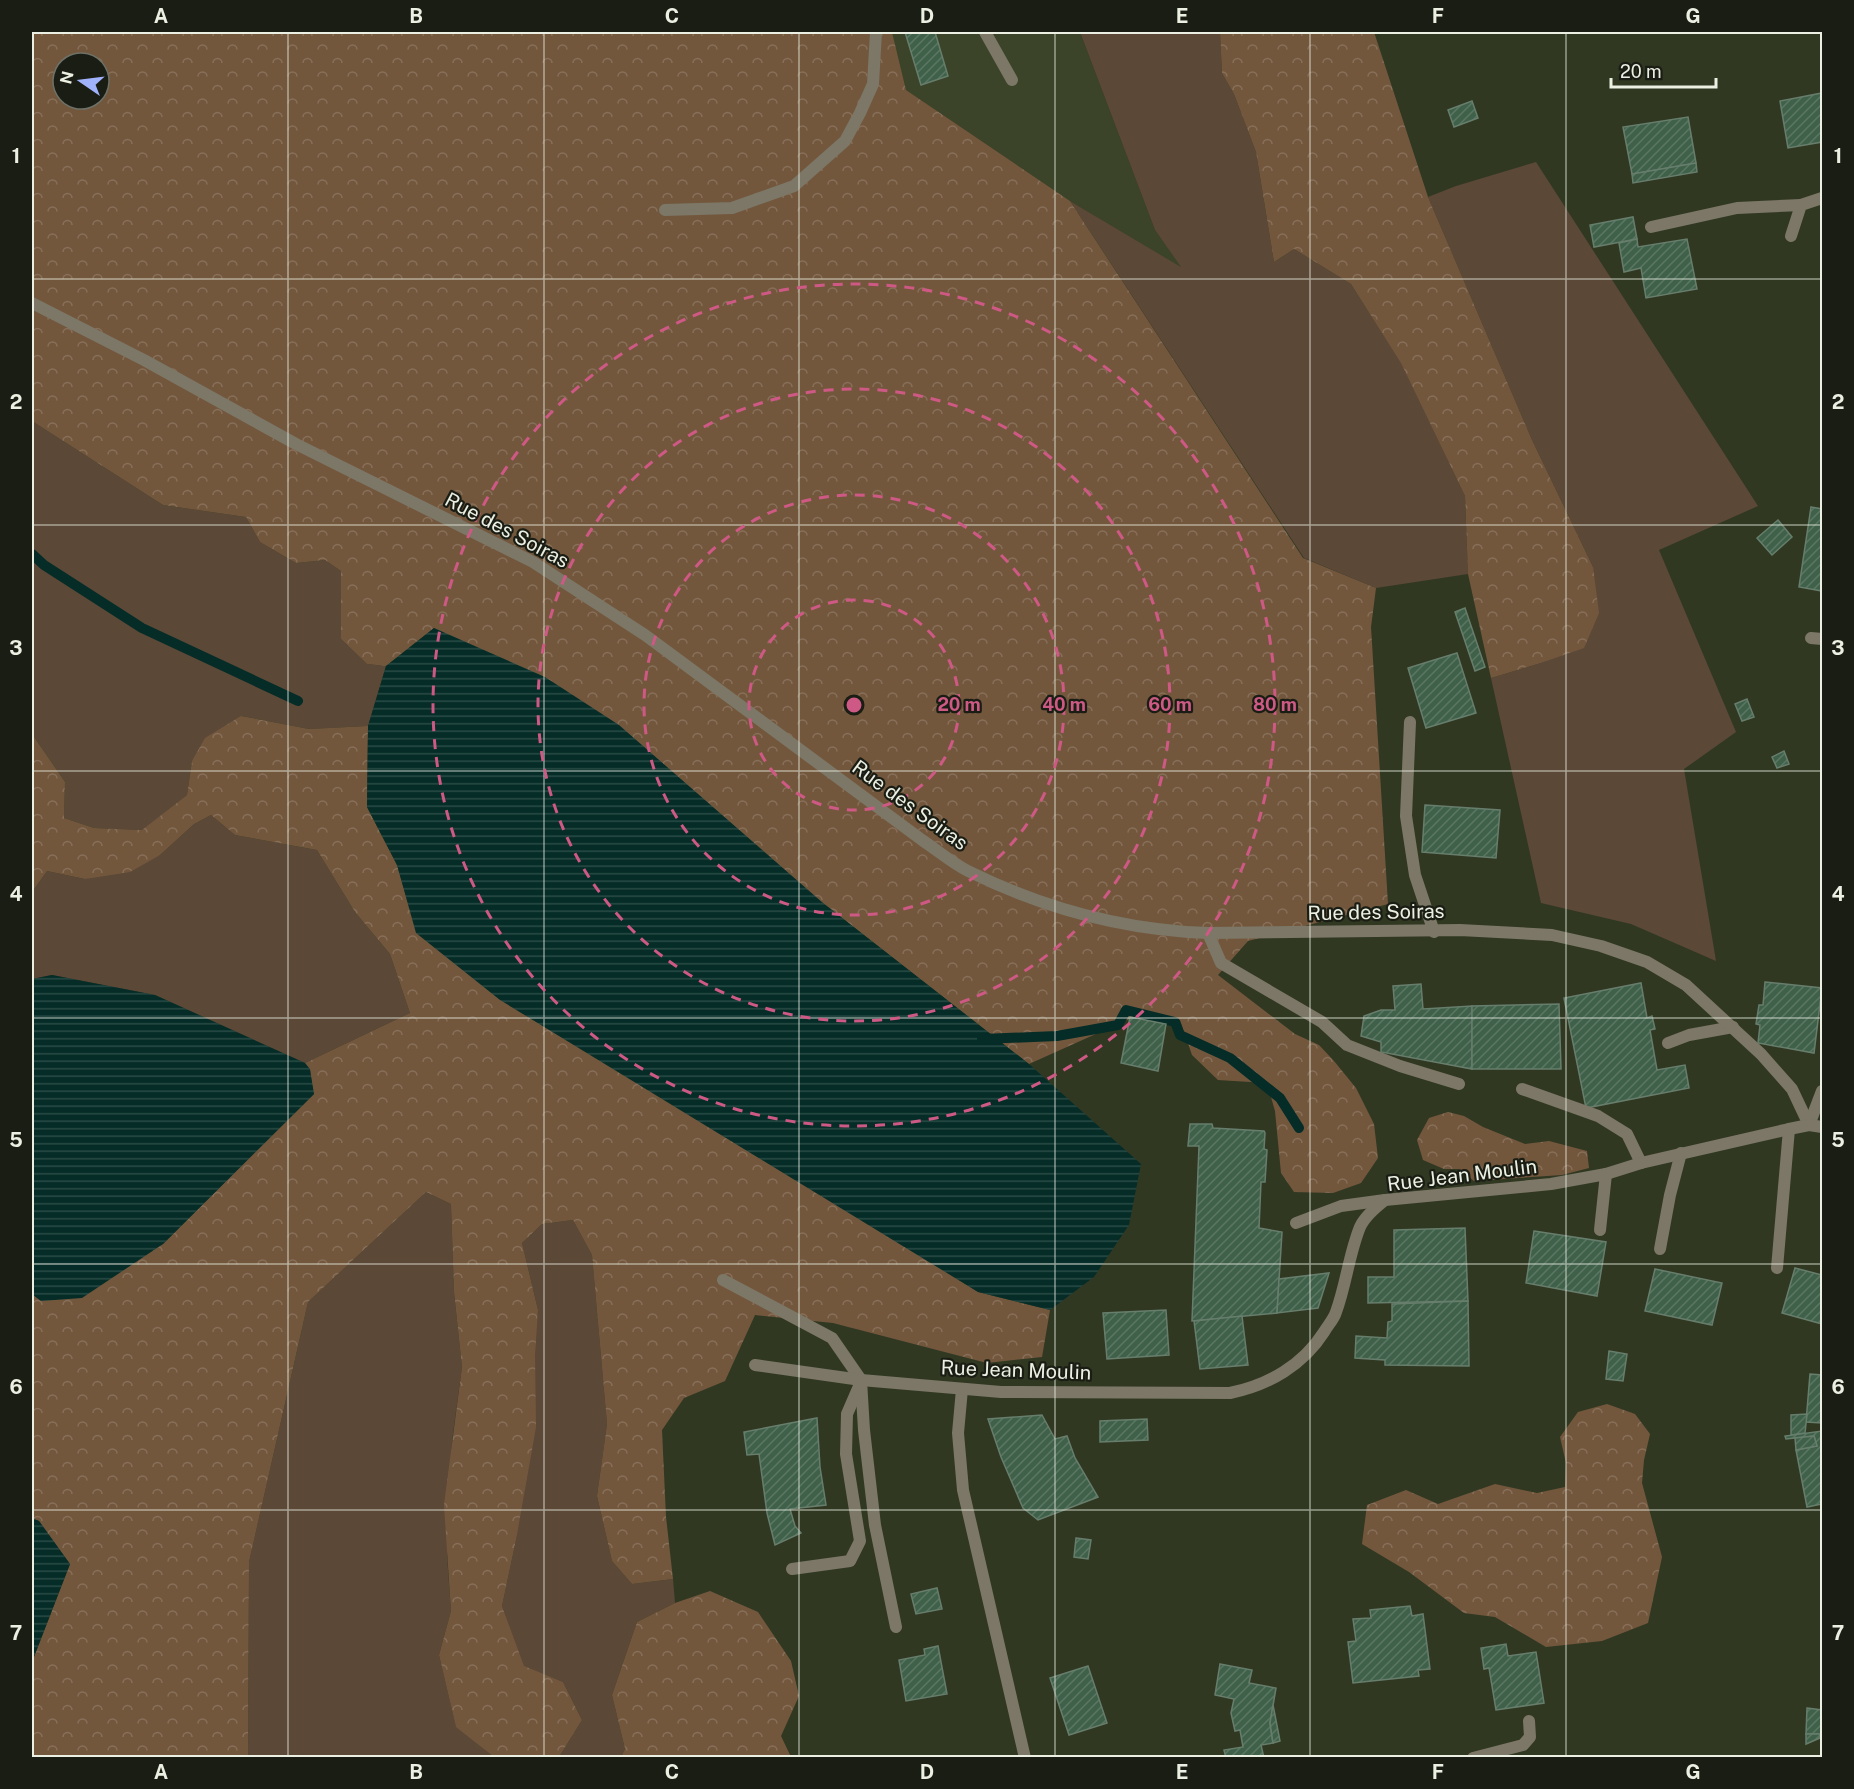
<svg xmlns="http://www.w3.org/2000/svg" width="1854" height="1789" viewBox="0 0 1854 1789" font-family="'Public Sans',sans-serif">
	<defs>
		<pattern id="forest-crowns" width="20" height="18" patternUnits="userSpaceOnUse" patternTransform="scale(1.5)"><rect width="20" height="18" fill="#73573d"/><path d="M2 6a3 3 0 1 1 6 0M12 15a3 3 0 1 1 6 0" fill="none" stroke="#876f59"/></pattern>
		<pattern id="water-rules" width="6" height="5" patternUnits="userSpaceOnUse" patternTransform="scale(1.5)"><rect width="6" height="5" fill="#052c27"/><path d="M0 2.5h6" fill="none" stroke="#2a4b46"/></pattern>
		<pattern id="building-hatch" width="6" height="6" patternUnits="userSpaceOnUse" patternTransform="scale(1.5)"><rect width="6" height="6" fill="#3f6049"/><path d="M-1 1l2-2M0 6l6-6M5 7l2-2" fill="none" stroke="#5b7763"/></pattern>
	</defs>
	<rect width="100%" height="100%" fill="#313822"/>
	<polygon fill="#3b4428" points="892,32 1080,32 1155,230 1182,268 1070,201 906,90"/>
	<g fill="#5b4837">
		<polygon points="1080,32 1220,32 1222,73 1234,94 1256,152 1274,262 1294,249 1351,284 1401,362 1465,496 1468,574 1376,588 1304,558 1070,201 1181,267 1155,230"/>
		<polygon points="1536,162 1758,506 1659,550 1736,732 1684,769 1716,961 1631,924 1541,903 1491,678 1541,663 1584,647 1593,567 1532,440 1428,197 1456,186"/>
		<polygon points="32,421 163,505 246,517 260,542 296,563 325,560 341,571 341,639 367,664 386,666 368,726 309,729 241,716 192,761 187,795 143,830 94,828 64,818 65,782 32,734"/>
		<polygon points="211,815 235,835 317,850 355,912 390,954 410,1013 305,1063 155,995 52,975 32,979 32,892 47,871 85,879 160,855 194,824"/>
		<polygon points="426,1192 451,1204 454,1292 462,1367 452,1441 447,1556 451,1611 439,1655 456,1726 494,1757 248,1758 249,1562 308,1302"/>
		<polygon points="573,1220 592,1255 607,1424 597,1496 612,1561 632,1584 673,1579 675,1603 637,1622 612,1695 625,1749 621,1757 559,1757 582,1720 563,1682 524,1667 502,1606 516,1540 538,1310 522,1243 542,1224"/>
	</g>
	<g fill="url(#forest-crowns)" fill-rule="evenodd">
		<path d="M 32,32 L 892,32 L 906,90 L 1070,201 L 1303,558 L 1376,588 L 1371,627 L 1388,904 L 1248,941 L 1218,975 L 1295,1034 L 1319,1045 L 1334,1061 L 1356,1088 L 1374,1124 L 1378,1158 L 1361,1183 L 1333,1193 L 1294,1192 L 1281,1173 L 1275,1111 L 1267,1083 L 1218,1080 L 1192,1055 L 1180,1020 L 1147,1011 L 1029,1064 L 823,903 L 434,628 L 386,666 L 367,664 L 341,639 L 341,571 L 325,560 L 296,563 L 260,542 L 246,517 L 163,505 L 32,421 ZM 63,63 L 99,63 L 99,99 L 63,99 Z"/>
		<polygon points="1220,32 1374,32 1428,197 1532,440 1593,567 1599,613 1584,648 1541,663 1491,678 1468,574 1465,496 1401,363 1351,284 1294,249 1274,262 1256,152 1234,94 1222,73"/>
		<polygon points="241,716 309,729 368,726 367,807 397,865 417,933 978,1292 1050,1310 1042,1357 987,1363 833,1323 755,1315 725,1381 684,1398 662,1430 666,1517 673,1579 632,1584 612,1561 597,1496 607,1424 592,1255 573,1220 542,1224 522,1243 538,1310 535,1355 536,1427 516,1540 502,1606 524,1666 563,1682 582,1720 559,1757 494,1757 456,1727 439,1655 451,1611 444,1505 462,1367 454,1292 451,1204 426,1192 308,1302 249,1562 248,1757 32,1757 32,1662 70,1564 39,1521 32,1518 32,1294 41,1301 163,1244 314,1094 305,1063 410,1013 390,954 355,912 317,850 235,835 211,815 194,824 160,855 130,872 85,879 47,871 32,892 32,734 65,782 64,818 94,828 142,830 187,795 192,761 205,738"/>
		<polygon points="1448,1112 1464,1116 1483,1127 1525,1144 1549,1141 1587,1151 1589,1168 1562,1175 1474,1181 1459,1169 1444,1169 1423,1160 1417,1140 1429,1118"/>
		<polygon points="1607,1404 1635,1414 1650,1434 1644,1460 1642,1483 1662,1557 1648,1623 1602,1641 1546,1647 1495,1617 1464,1613 1409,1572 1362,1544 1367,1505 1406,1490 1438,1504 1495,1484 1537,1493 1565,1487 1566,1463 1560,1437 1578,1412"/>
		<polygon points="710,1591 758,1612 791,1661 799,1696 781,1736 791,1757 621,1757 625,1749 612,1695 637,1622 675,1603"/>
	</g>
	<g fill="url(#water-rules)">
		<polygon points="434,628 545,677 619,725 823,903 1029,1064 1141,1164 1129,1225 1094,1277 1050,1310 978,1292 500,1000 416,933 397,865 367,807 368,726 386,666"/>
		<polygon points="52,975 155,995 305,1063 310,1069 314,1094 163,1244 82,1298 41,1301 32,1294 32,979"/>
		<polygon points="32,1518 39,1521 70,1564 32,1662"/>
	</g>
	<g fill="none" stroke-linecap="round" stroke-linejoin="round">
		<g stroke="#052c27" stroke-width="10">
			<polyline points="32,554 44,565 142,628 298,701"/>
			<polyline points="982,1039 1057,1036 1118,1025 1126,1010 1175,1022 1180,1035 1230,1058 1280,1098 1299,1128"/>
		</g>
	</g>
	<g fill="url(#building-hatch)" stroke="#677e6d" stroke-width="1.5">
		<polygon points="905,32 935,32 948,76 921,85"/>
		<polygon points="1822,93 1822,142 1788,148 1780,101"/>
		<polygon points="1472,101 1478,118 1454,127 1448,110"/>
		<polygon points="1688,117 1696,163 1632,174 1623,127"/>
		<polygon points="1696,163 1697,172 1633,183 1632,174"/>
		<polygon points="1633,217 1637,239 1594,247 1590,225"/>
		<polygon points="1637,239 1638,247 1687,239 1697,289 1646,298 1641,268 1624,272 1619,243"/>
		<polygon points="1811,507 1822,509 1822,591 1799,587"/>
		<polygon points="1778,520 1792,537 1772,555 1757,538"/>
		<polygon points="1465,608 1485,667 1475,671 1455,612"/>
		<polygon points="1457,653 1476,713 1426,728 1408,668"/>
		<polygon points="1747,699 1754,717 1742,721 1735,704"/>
		<polygon points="1784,751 1789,764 1777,768 1772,757"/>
		<polygon points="1425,805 1500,810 1496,858 1422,852"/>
		<polygon points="1765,982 1822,988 1814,1053 1758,1043 1760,1025 1756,1024 1759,1005 1763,1005"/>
		<polygon points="1641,983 1647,1018 1652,1016 1655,1029 1650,1030 1657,1070 1685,1065 1689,1088 1586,1108 1564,998"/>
		<polygon points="1421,984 1423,1009 1472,1006 1472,1069 1381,1052 1381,1042 1361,1036 1364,1016 1381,1010 1395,1010 1393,986"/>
		<polygon points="1559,1004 1561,1069 1472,1069 1472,1006"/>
		<polygon points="1130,1017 1166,1024 1158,1071 1121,1063"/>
		<polygon points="1190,1124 1212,1124 1213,1128 1264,1131 1265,1133 1264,1149 1267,1150 1265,1182 1261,1182 1259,1228 1282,1232 1277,1313 1192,1321 1199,1146 1188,1146"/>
		<polygon points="1465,1228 1468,1301 1368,1303 1368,1277 1394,1277 1394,1230"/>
		<polygon points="1534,1231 1606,1242 1597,1296 1526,1283"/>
		<polygon points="1795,1268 1822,1275 1822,1324 1782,1313"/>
		<polygon points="1655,1269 1722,1283 1712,1325 1645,1311"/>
		<polygon points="1329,1273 1318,1308 1277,1313 1279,1279"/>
		<polygon points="1468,1301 1469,1366 1385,1365 1385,1360 1355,1358 1356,1336 1387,1338 1388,1322 1392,1321 1392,1304"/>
		<polygon points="1166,1310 1169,1355 1107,1359 1103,1313"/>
		<polygon points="1242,1316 1248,1365 1200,1369 1194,1321"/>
		<polygon points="1609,1351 1627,1354 1623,1381 1606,1379"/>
		<polygon points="1810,1374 1822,1375 1822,1423 1806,1422"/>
		<polygon points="1807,1414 1805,1433 1791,1435 1791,1415"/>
		<polygon points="1042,1415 1055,1439 1067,1436 1075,1458 1098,1497 1038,1520 1023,1508 1001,1457 988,1419"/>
		<polygon points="817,1418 820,1467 826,1505 790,1509 795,1526 801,1533 775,1545 767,1513 759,1454 747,1455 744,1432"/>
		<polygon points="1147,1419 1148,1440 1100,1442 1100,1421"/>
		<polygon points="1822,1431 1822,1504 1807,1507 1796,1450 1817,1446 1814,1436 1786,1439 1785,1436"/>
		<polygon points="1814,1436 1817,1446 1796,1450 1795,1438"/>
		<polygon points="1076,1538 1091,1540 1088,1559 1074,1557"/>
		<polygon points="937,1588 942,1609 916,1614 911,1594"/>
		<polygon points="1410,1606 1412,1616 1423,1614 1430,1669 1418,1670 1419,1676 1353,1683 1348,1642 1356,1641 1353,1619 1371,1618 1370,1610"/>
		<polygon points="1506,1644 1508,1656 1536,1652 1544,1703 1496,1710 1489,1668 1484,1669 1481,1648"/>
		<polygon points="938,1646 947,1694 906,1701 899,1660 925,1655 924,1649"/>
		<polygon points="1220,1664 1252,1670 1249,1683 1276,1688 1270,1723 1273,1743 1261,1745 1264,1758 1226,1758 1224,1750 1243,1747 1240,1730 1235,1731 1231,1713 1234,1699 1215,1695"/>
		<polygon points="1088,1666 1107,1723 1069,1735 1050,1678"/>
		<polygon points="1273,1705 1280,1741 1273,1743 1270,1723"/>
		<polygon points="1807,1708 1822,1710 1822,1738 1820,1738 1820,1734 1806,1734"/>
		<polygon points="1806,1734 1820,1734 1820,1738 1806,1744"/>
	</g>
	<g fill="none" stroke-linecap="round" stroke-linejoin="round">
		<g stroke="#7c7767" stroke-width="12">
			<polyline points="985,32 1012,80"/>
			<polyline points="665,210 732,208 794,186 845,141 860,113 873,84 876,32"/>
			<polyline points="1651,227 1737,208 1801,205"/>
			<polyline points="1811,638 1822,639"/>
			<polyline points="1410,722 1406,816 1415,875 1434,932"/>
			<polyline points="1208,933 1221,963 1322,1022 1347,1045 1400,1066 1459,1084"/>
			<polyline points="1668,1043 1689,1035 1733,1027"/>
			<polyline points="1522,1089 1598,1116 1627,1134 1641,1163"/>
			<polyline points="1809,1125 1822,1091"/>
			<polyline points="1296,1223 1341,1206 1385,1200"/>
			<polyline points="1600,1230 1606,1174"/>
			<polyline points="1660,1249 1670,1195 1681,1153"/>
			<polyline points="1777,1268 1789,1129"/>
			<polyline points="723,1280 832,1338 861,1380 864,1430 875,1525 896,1627"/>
			<polyline points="755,1365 861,1380"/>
			<polyline points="962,1389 958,1433 963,1490 1025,1758"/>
			<polyline points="792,1569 850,1561 860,1541 846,1454 847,1414 860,1384"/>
			<polyline points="1473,1758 1523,1745 1530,1737 1529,1721"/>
		</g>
		<g stroke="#7c7767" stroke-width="12">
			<polyline points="1791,236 1801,205 1822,198"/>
			<path d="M 32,303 L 144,360 L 296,444 L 533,562 L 645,635 L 922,840 C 937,850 952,863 968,871 C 1045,909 1122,930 1208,933 L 1460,930 L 1552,935 L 1601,946 L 1647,962 L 1686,985 L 1761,1054 L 1792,1089 L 1809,1125"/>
			<path d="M 861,1380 L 1001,1392 L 1230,1393 C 1269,1385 1303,1365 1324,1332 C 1328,1325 1334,1319 1336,1312 C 1346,1285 1349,1254 1360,1227 C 1365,1216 1376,1207 1385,1200 L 1551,1184 L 1606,1174 L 1641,1163 L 1789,1129 L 1809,1125 L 1822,1127"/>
		</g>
	</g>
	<path fill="none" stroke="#ebf0e3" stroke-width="1.5" stroke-opacity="0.55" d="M 288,32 L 288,1758M 544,32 L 544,1758M 799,32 L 799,1758M 1055,32 L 1055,1758M 1310,32 L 1310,1758M 1566,32 L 1566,1758M 32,279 L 1822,279M 32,525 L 1822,525M 32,771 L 1822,771M 32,1018 L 1822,1018M 32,1264 L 1822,1264M 32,1510 L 1822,1510"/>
	<g fill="none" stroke="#ce5984" stroke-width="3" stroke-dasharray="10 8">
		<circle cx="854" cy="705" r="105"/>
		<circle cx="854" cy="705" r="210"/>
		<circle cx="854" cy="705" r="316"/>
		<circle cx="854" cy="705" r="421"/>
	</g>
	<g text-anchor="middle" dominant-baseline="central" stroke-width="4.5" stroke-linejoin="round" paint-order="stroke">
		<g font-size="20" fill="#ebf0e3" stroke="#1a1d14">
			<text transform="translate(507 530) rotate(28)">Rue des Soiras</text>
			<text transform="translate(910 805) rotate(36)">Rue des Soiras</text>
			<text transform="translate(1376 912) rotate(-1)">Rue des Soiras</text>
			<text transform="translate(1462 1175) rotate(-7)">Rue Jean Moulin</text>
			<text transform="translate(1016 1370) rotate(2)">Rue Jean Moulin</text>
		</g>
	</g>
	<circle cx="854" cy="705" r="9" fill="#ce5984" stroke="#1a1d14" stroke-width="3"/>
	<g font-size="18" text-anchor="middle" font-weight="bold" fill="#ce5984" stroke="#1a1d14" stroke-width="4.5" stroke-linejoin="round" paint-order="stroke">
		<text x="959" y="711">20 m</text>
		<text x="1064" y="711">40 m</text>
		<text x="1170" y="711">60 m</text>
		<text x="1275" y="711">80 m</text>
	</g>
	<rect width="1854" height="1789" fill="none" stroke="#1a1d14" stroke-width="66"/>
	<g transform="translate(81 81) rotate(284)"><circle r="28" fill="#1a1d14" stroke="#6e7167" stroke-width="1.5"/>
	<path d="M0-4.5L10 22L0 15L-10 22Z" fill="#a1b2fd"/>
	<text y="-9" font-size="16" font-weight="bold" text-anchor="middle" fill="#ebf0e3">N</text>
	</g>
	<path d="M1611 78v9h105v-9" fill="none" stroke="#ebf0e3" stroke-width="3"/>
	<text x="1620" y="78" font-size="18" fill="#ebf0e3" stroke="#1a1d14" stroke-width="4.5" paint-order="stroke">20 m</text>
	<rect x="33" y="33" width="1788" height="1723" fill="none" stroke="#ebf0e3" stroke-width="2"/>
	<g font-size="20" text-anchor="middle" font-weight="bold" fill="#ebf0e3">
		<text x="161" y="23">A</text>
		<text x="416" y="23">B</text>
		<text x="672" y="23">C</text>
		<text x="927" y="23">D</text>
		<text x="1182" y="23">E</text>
		<text x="1438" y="23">F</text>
		<text x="1693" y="23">G</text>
		<text x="16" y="163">1</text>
		<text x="1838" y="163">1</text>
		<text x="16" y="409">2</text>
		<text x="1838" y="409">2</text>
		<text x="16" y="655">3</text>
		<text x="1838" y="655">3</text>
		<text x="16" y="901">4</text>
		<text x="1838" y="901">4</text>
		<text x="16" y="1147">5</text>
		<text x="1838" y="1147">5</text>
		<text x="16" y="1394">6</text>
		<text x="1838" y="1394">6</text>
		<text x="16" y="1640">7</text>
		<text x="1838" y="1640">7</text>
		<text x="161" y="1779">A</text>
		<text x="416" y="1779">B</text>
		<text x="672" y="1779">C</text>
		<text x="927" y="1779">D</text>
		<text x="1182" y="1779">E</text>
		<text x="1438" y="1779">F</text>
		<text x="1693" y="1779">G</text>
	</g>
</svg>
